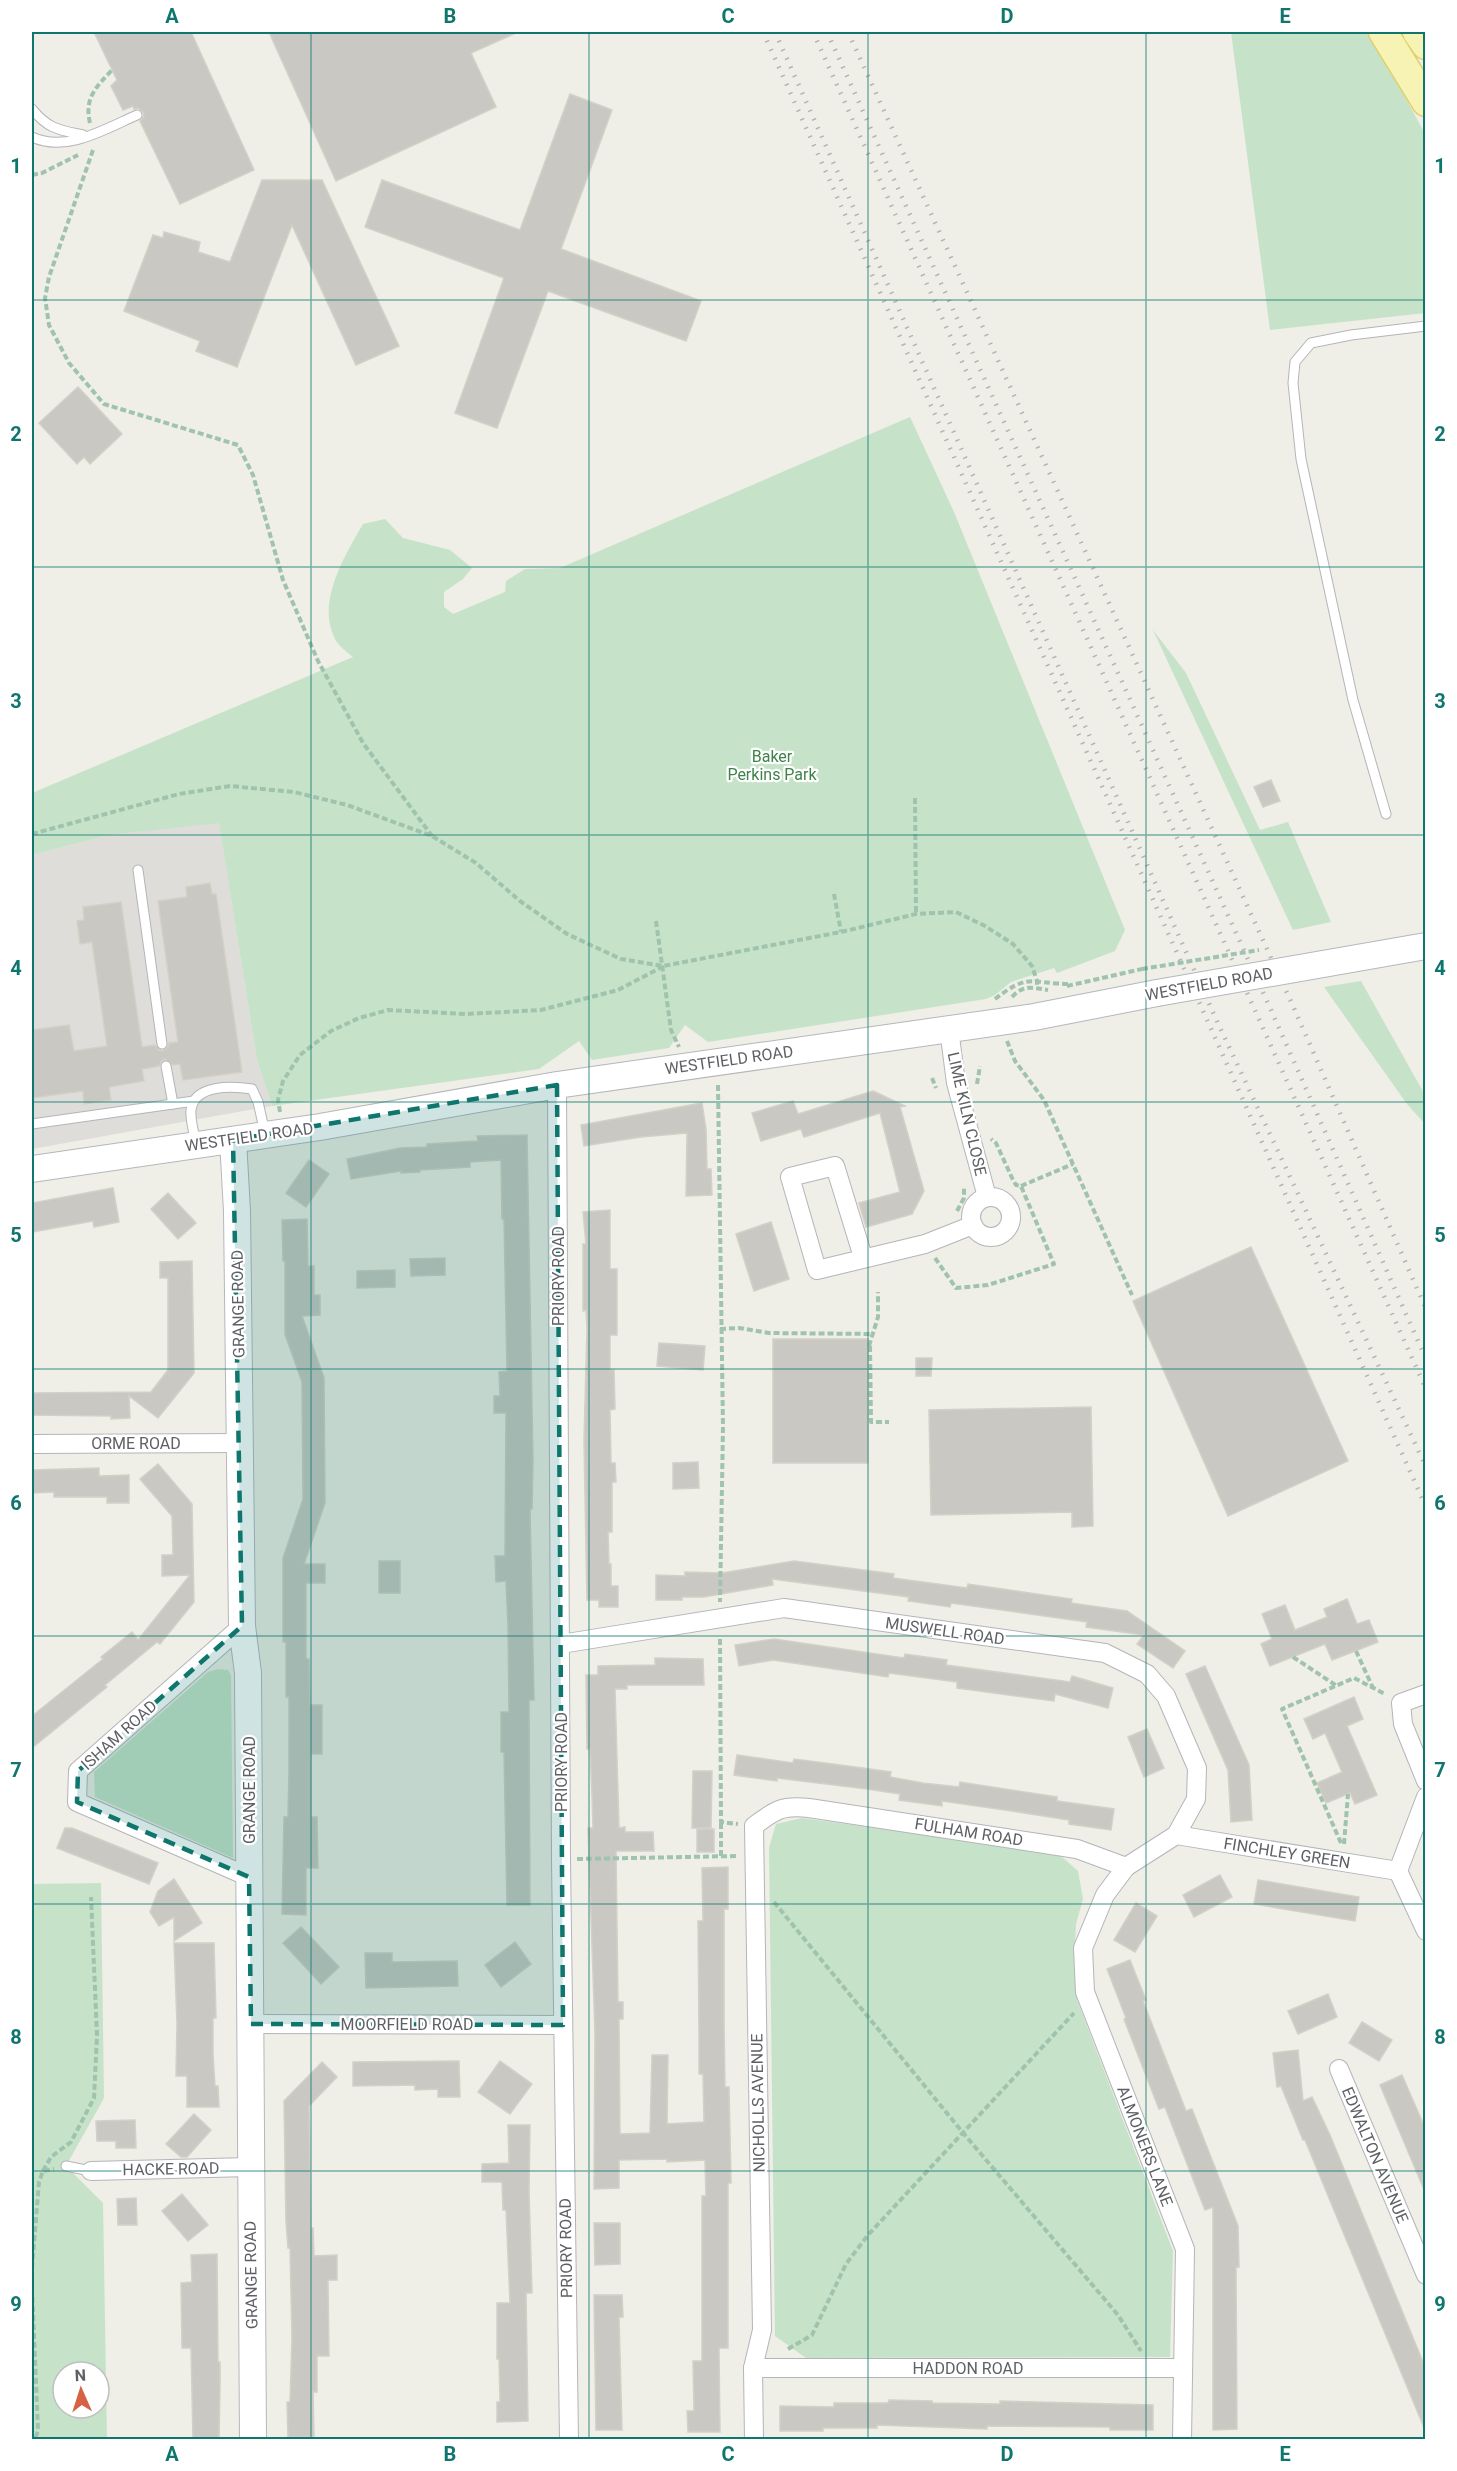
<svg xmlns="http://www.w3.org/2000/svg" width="1457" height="2471" viewBox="0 0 1457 2471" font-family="Roboto,sans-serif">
	<rect width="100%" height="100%" fill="#efeee7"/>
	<polygon fill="#deddd9" points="219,822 257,1060 272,1106 32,1149 32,855 109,835"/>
	<g fill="#c6e3c9" fill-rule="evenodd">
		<polygon points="1231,32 1370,32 1425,134 1425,313 1270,330"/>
		<path d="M 910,417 L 954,512 L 1125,930 L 1115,951 L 1057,973 L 1054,968 L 1011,982 L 995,995 L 986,999 L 708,1042 L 685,1025 L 669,1048 L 592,1060 L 579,1041 L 539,1069 L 272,1106 L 257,1060 L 219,823 L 109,835 L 32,855 L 32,793 L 353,657 C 347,652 337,645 334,637 C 317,601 345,555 363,524 L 385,519 L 403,538 L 450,550 L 472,568 L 463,579 L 444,592 L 444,607 L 453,614 L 505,592 L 506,581 L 525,569 L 560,568 Z"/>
		<polygon points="1153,630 1186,673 1260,830 1288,822 1331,922 1293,930"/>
		<polygon points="1361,981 1425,1095 1425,1124 1407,1104 1324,987"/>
		<polygon points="218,1669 228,1670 231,1675 233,1858 95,1797 94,1772 208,1672"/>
		<polygon points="802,1818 1043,1851 1062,1857 1078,1871 1083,1899 1076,1924 1075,1945 1077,2000 1173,2251 1170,2357 806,2358 775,2336 769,1848 776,1824"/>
		<path d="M 101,1883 L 104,2098 L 66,2166 L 103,2203 L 107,2439 L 32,2439 L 32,1884 ZM 63,2372 L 99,2372 L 99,2408 L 63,2408 Z"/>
	</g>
	<g fill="#cac8c3" stroke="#d3d0c6" stroke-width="1.5">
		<polygon points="94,32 191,32 254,170 180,204 140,121 144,116 143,112 138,108 134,109 133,106 123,110 111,86 117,80"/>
		<polygon points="269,32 518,32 471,53 496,107 336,181"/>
		<polygon points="570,94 612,110 561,249 701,301 686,341 548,291 497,428 455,413 504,278 365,227 382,180 520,230"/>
		<polygon points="262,180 322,180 399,346 356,365 292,225 237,367 196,351 200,341 124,311 153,235 163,238 164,232 200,242 198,252 230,262"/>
		<polygon points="78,387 122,434 90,464 84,457 77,464 39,423"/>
		<polygon points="1271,780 1280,801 1263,807 1254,787"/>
		<polygon points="210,883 212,894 216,894 242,1072 183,1080 180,1064 173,1065 165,1059 161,1061 159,1066 142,1069 144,1081 109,1087 111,1100 84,1104 83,1091 32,1098 32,1030 69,1025 74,1051 107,1046 92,942 80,944 77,921 84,920 83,907 121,902 142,1047 155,1045 159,1050 163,1051 168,1047 169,1043 178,1042 158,901 187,897 186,887"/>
		<polygon points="873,1091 905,1106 900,1107 924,1191 912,1214 866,1227 859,1203 900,1192 880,1113 804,1137 801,1129 761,1141 752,1113 793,1101 798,1114"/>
		<polygon points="702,1103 706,1129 707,1169 711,1169 712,1195 686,1196 687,1133 641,1137 584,1146 581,1125"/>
		<polygon points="527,1135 533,1462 532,1509 530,1509 534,1700 529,1700 530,1905 507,1905 504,1752 501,1752 501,1712 509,1712 508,1625 506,1581 496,1582 495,1556 505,1556 506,1413 494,1413 494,1396 500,1396 499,1372 507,1371 504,1219 502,1219 501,1160 470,1162 470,1167 420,1170 420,1172 401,1173 401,1171 351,1179 347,1159 400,1148 427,1147 427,1144 478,1141 477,1136"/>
		<polygon points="309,1160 329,1174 306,1207 286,1193"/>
		<polygon points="113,1188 119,1222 94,1227 93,1221 32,1232 32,1203"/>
		<polygon points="168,1193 196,1223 178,1239 151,1209"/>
		<polygon points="610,1210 610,1269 617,1269 617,1335 610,1335 610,1370 614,1370 615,1409 610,1410 611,1463 615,1463 616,1482 612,1482 612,1532 608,1532 609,1564 611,1564 611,1586 618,1586 618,1607 599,1607 599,1600 587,1600 584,1441 587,1328 586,1310 583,1311 583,1244 586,1244 583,1212"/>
		<polygon points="307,1219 308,1266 314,1266 314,1295 320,1295 320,1315 302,1316 324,1378 325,1503 304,1564 325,1564 325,1583 306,1583 306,1659 309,1659 310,1705 322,1705 322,1754 311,1754 311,1817 317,1817 318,1868 306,1868 306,1915 282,1914 284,1817 288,1817 289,1769 289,1697 286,1697 286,1642 283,1642 283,1558 303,1499 302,1382 285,1334 285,1261 283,1261 282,1220"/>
		<polygon points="771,1222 789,1279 754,1291 736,1234"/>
		<polygon points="1251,1247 1348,1461 1228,1516 1133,1301"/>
		<polygon points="445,1258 445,1275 411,1276 410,1259"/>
		<polygon points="192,1261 194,1373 158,1418 129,1396 130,1418 111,1419 111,1416 32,1415 32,1393 151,1392 168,1370 168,1278 160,1278 160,1262"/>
		<polygon points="395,1270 395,1287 357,1288 357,1271"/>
		<rect x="773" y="1339" width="95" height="124"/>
		<polygon points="659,1343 705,1346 703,1370 657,1366"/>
		<polygon points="916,1358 932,1358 931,1376 916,1376"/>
		<polygon points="1091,1407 1093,1526 1072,1527 1072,1512 931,1515 929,1410"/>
		<polygon points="698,1462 699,1488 673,1489 673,1463"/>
		<polygon points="158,1464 192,1504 194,1602 160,1644 157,1642 105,1685 107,1687 32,1748 32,1716 103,1659 101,1657 132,1632 138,1640 190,1575 162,1576 162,1555 173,1555 172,1516 140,1479"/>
		<polygon points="99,1468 99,1476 129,1475 129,1503 107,1503 107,1497 54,1497 54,1492 32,1493 32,1470"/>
		<rect x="379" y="1561" width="21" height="32"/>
		<polygon points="794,1561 894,1574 893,1578 967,1588 968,1584 1072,1599 1071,1603 1127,1611 1185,1651 1173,1668 1137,1644 1144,1635 1086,1627 1087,1622 951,1603 950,1607 908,1601 909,1597 772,1579 773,1585 704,1597 682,1597 682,1600 656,1600 656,1575 685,1576 685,1572 722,1573"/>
		<polygon points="1347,1599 1357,1624 1369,1620 1378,1642 1332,1660 1325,1644 1270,1666 1261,1644 1272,1639 1262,1614 1285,1605 1295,1630 1327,1617 1324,1609"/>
		<polygon points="774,1639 904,1658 905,1654 947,1660 946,1665 1070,1682 1072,1676 1113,1688 1108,1708 1055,1694 1054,1701 957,1688 957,1682 889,1673 888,1677 773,1660 739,1666 735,1645"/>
		<polygon points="655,1658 703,1659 704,1685 627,1685 627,1689 615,1689 619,1828 625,1827 625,1832 653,1832 654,1851 616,1851 618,2002 623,2002 623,2019 619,2019 620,2134 650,2133 652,2055 668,2055 667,2124 704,2122 703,2074 699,2074 699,2033 698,1921 703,1921 702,1868 728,1867 728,1909 724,1909 724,2022 725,2087 729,2087 731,2183 728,2183 728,2348 719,2348 720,2432 688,2432 687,2411 694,2411 693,2361 702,2361 702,2196 706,2196 705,2160 667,2162 667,2159 619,2160 619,2188 594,2189 595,2033 588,1828 593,1828 592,1795 590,1749 587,1749 586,1675 598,1675 598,1666 655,1665"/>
		<polygon points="1205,1666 1249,1765 1252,1820 1231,1822 1228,1770 1186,1674"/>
		<polygon points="1354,1697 1363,1719 1347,1726 1377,1795 1355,1804 1350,1793 1326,1803 1317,1783 1342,1772 1325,1733 1313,1739 1304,1719"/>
		<polygon points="1147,1729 1164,1768 1144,1777 1128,1737"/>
		<polygon points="737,1755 793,1763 794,1759 848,1766 891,1772 890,1777 923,1783 959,1787 960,1782 1057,1797 1057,1801 1114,1809 1111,1830 1069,1824 1069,1820 1012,1811 942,1801 942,1806 899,1800 900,1794 867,1789 777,1778 777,1781 734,1775"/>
		<polygon points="693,1771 712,1771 711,1828 692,1828"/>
		<polygon points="65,1828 72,1828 158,1863 149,1884 57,1848"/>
		<rect x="697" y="1829" width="17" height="23"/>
		<polygon points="1220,1875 1232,1897 1194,1917 1183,1895"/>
		<polygon points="174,1879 202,1923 174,1941 174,1917 159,1926 150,1912 158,1891"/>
		<polygon points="1258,1880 1359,1897 1355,1921 1254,1904"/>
		<polygon points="1136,1903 1157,1916 1135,1952 1114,1940"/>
		<polygon points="301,1927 339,1967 321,1984 283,1943"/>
		<polygon points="515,1942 531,1964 501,1987 485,1965"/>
		<polygon points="174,1943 214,1943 216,2018 213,2018 213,2054 215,2086 218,2086 219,2107 187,2107 187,2076 176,2076 177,2024"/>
		<polygon points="365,1953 392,1953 392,1962 457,1961 458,1986 366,1988"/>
		<polygon points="1130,1960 1146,2000 1143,2001 1186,2111 1192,2109 1238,2226 1239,2267 1236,2267 1237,2429 1213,2430 1213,2207 1205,2210 1165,2107 1159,2109 1124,2019 1126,2018 1107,1969"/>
		<polygon points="1328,1994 1337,2017 1298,2034 1288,2011"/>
		<polygon points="1362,2022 1392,2040 1379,2061 1349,2043"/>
		<polygon points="1298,2050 1303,2101 1312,2097 1330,2135 1425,2367 1425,2430 1305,2140 1303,2140 1281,2086 1277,2087 1273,2053"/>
		<polygon points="459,2061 460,2097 438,2097 438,2089 415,2090 415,2085 353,2086 353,2062"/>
		<polygon points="500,2061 532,2084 510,2114 478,2092"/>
		<polygon points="322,2062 337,2077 309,2106 311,2228 313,2228 314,2256 337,2255 337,2280 328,2280 329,2356 317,2356 317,2392 313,2392 314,2437 288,2437 287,2402 290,2402 292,2338 290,2248 288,2248 286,2222 284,2101"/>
		<polygon points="1402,2075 1425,2128 1425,2192 1380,2085"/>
		<polygon points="194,2114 211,2130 187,2157 181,2157 166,2144"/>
		<polygon points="135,2120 136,2148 116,2148 116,2141 97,2141 96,2121"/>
		<polygon points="508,2125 530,2125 529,2191 532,2293 526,2293 528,2421 497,2422 497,2402 500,2402 499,2359 497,2359 497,2303 510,2303 506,2210 503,2210 502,2182 482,2182 482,2164 509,2163"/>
		<polygon points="182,2194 208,2225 188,2241 162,2211"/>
		<polygon points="136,2198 137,2225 118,2225 117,2199"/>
		<polygon points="594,2223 620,2223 620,2264 595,2265"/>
		<polygon points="217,2254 218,2362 220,2362 220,2384 219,2439 193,2439 191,2348 182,2348 181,2283 192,2282 191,2255"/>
		<polygon points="594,2295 622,2295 623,2317 619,2317 622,2430 596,2430"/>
		<polygon points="889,2400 932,2401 932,2403 1000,2404 1000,2401 1153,2405 1153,2430 1110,2430 1110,2427 987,2426 987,2429 877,2425 877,2428 823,2428 823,2431 780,2431 780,2406 834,2407 834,2403 888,2403"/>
	</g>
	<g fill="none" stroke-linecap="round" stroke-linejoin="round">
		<defs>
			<g id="lane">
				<path d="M 32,109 C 48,129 59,130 83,135"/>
				<path d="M 32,137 C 66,153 105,129 137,115"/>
				<polyline points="1386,814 1353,700 1301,459 1293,383 1295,362 1311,343 1351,335 1426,326"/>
				<polyline points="138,870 162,1044"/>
				<polyline points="166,1066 173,1104"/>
				<polyline points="32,1124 194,1101"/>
				<path d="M 196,1143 C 194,1133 190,1120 191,1110 C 194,1084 233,1086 252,1089 L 258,1102 L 265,1133"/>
				<polyline points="66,2166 91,2171"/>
			</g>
			<g id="street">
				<polyline points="949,1029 956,1083 987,1197"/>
				<polyline points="557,1085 561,1860 569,2440"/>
				<circle cx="991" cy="1217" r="20"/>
				<polyline points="863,1257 835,1166 790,1177 817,1270 925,1244 973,1225"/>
				<polyline points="32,1444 240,1443"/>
				<polyline points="242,1626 78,1771 77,1802 249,1877"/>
				<polyline points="561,1644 784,1608 1105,1653 1147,1674 1166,1696 1197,1768 1196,1799 1176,1835 1126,1867 1105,1895 1083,1948 1085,1992 1185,2249 1182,2440"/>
				<polyline points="1426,1694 1401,1703 1403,1724 1426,1781"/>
				<polyline points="1426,1797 1398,1871 1426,1931"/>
				<polyline points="1176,1835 1398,1871"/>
				<polyline points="251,2024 563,2025"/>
				<polyline points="1339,2069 1426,2275"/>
				<polyline points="91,2171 250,2167"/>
				<polyline points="753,2368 1183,2368"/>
				<path d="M 754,2440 L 753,2368 L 762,2330 L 754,1826 C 775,1810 782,1805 809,1808 L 1077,1849 L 1126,1867"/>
			</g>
			<g id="secondary">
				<path d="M 233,1140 L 237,1211 L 242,1626 L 248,1673 C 249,1928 250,2184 253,2440"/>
				<polyline points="32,1169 320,1127 557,1085 1034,1017 1157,993"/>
			</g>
			<g id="primary">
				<polyline points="1383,32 1426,102"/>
				<polyline points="1417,32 1426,45"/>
			</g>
		</defs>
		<use href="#lane" stroke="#b4b5ba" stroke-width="11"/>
		<use href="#street" stroke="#b4b5ba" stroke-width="20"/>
		<use href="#secondary" stroke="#b5b7bc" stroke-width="28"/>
		<use href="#primary" stroke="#e2cf6c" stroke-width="31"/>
		<g stroke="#a0c3ae" stroke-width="4" stroke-dasharray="6 3" stroke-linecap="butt">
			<path d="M 90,123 C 84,98 96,87 112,70"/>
			<polyline points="93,150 49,277 45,298 49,325 69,363 104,404 238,445 253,475 283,580 318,661 363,743 432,836"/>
			<polyline points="32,175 42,173 78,155"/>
			<polyline points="915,798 916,914"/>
			<polyline points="32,834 179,794 230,786 294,792 347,805 432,836 476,863 520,901 567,934 621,959 663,966 841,932 916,914 956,912 985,926 1013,944 1032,966 1037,981 1037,987"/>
			<polyline points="834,894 841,932"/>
			<polyline points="656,921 671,1030 679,1047"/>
			<polyline points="1067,986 1142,969"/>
			<path d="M 1012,997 C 1024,984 1033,988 1048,990"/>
			<path d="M 995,999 C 1029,973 1028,983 1068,984"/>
			<polyline points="1007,1041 1015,1061 1044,1100 1132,1295"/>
			<polyline points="932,1078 936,1088"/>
			<polyline points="977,1084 980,1066"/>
			<polyline points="718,1085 723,1427 720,1602"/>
			<polyline points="280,1112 278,1100 283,1081 300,1055 331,1031 359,1018 388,1010 466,1014 541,1010 618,990 662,967"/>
			<polyline points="1021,1186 1073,1164"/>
			<polyline points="957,1211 964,1198 964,1188"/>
			<polyline points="935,1258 956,1288 988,1285 1054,1264 1021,1186 1016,1185 1013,1180 996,1143 991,1139"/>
			<polyline points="720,1329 739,1328 769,1333 874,1334"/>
			<polyline points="869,1346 878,1317 878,1292"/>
			<polyline points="870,1346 871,1422 889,1422"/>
			<polyline points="720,1639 721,1822 738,1824"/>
			<polyline points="1356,1651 1373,1688"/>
			<polyline points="1293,1657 1337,1686"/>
			<polyline points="1341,1843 1282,1709 1354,1678 1385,1694"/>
			<polyline points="1344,1844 1348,1794"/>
			<polyline points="721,1856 721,1822"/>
			<polyline points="577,1859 738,1856"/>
			<polyline points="774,1902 964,2134 1118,2315 1141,2351"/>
			<polyline points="43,2171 51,2157 71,2142 94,2098 97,2035 91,1897"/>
			<polyline points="32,2268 39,2182 43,2171 54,2169"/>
			<polyline points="32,2288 38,2430 35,2440"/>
			<polyline points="788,2349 812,2335 846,2264 868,2235 1074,2013"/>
		</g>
		<use href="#lane" stroke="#fff" stroke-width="9"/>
		<use href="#street" stroke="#fff" stroke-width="18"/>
		<use href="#secondary" stroke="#fff" stroke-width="26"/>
		<use href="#primary" stroke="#f6f3b4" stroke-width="28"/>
		<g stroke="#b4b4b5" stroke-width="4.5" stroke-dasharray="1.5 8" stroke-linecap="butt">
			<polyline points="763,32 1426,1507"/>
			<polyline points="775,32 1216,1019 1426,1467"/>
			<polyline points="813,32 1426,1389"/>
			<polyline points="827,32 1271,1010 1426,1359"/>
			<polyline points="848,32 1293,1006 1426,1309"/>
		</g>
		<defs>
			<polyline id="secondary-bridge" points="1157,993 1426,946"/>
		</defs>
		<use href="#secondary-bridge" stroke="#b5b7bc" stroke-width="28" stroke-linecap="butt"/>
		<polyline stroke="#a0c3ae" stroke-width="4" stroke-dasharray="6 3" stroke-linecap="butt" points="1142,969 1259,950"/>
		<use href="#secondary-bridge" stroke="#fff" stroke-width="26"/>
	</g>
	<path fill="#0f766e" fill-opacity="0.2" stroke="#0f766e" stroke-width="4.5" stroke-dasharray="12 8" stroke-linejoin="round" d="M 557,1085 L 563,2025 L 251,2024 L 249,1877 L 77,1802 L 78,1771 L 242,1626 L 233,1140 Z"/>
	<path fill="none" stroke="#0f766e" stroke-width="1.5" stroke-opacity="0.55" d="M 311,32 L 311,2440M 589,32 L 589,2440M 868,32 L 868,2440M 1146,32 L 1146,2440M 32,300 L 1426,300M 32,567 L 1426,567M 32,835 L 1426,835M 32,1102 L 1426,1102M 32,1369 L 1426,1369M 32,1636 L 1426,1636M 32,1904 L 1426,1904M 32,2171 L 1426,2171"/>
	<g text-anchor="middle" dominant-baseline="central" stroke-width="4.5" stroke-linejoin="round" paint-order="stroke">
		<g font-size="16" fill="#40824a" stroke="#fff">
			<text x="772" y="756">Baker<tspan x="772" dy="18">Perkins Park</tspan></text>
		</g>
		<g font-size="16" fill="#5e6065" stroke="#fff">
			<text transform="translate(1209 984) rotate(-10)">WESTFIELD ROAD</text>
			<text transform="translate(729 1060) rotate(-8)">WESTFIELD ROAD</text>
			<text transform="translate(967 1114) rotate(77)">LIME KILN CLOSE</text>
			<text transform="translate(249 1137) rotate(-8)">WESTFIELD ROAD</text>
			<text transform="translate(558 1276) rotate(-90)">PRIORY ROAD</text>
			<text transform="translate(238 1304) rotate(-91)">GRANGE ROAD</text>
			<text x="136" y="1443">ORME ROAD</text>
			<text transform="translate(945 1631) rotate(8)">MUSWELL ROAD</text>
			<text transform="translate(119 1735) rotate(-42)">ISHAM ROAD</text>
			<text transform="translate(561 1762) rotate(-90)">PRIORY ROAD</text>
			<text transform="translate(249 1790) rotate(-90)">GRANGE ROAD</text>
			<text transform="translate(969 1832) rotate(9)">FULHAM ROAD</text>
			<text transform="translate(1287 1853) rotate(9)">FINCHLEY GREEN</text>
			<text x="407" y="2024">MOORFIELD ROAD</text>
			<text transform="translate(758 2103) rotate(-91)">NICHOLLS AVENUE</text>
			<text transform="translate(1145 2146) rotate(69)">ALMONERS LANE</text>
			<text transform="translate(1375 2155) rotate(67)">EDWALTON AVENUE</text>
			<text transform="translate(171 2169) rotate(-1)">HACKE ROAD</text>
			<text transform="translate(566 2248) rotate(-91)">PRIORY ROAD</text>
			<text transform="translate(251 2275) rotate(-91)">GRANGE ROAD</text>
			<text x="968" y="2368">HADDON ROAD</text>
		</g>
	</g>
	<rect width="1457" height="2471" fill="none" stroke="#ffffff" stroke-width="66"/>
	<g transform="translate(81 2390) rotate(357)"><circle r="28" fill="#ffffff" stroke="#bfbfc1" stroke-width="1.5"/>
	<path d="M0-4.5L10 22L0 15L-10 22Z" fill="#d66145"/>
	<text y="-9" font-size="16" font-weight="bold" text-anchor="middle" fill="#5e6065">N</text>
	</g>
	<rect x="33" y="33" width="1391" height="2405" fill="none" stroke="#0f766e" stroke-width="2"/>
	<g font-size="20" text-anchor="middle" font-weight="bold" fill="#0f766e">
		<text x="172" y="23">A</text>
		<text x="450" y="23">B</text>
		<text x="728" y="23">C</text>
		<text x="1007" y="23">D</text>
		<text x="1285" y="23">E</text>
		<text x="16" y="173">1</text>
		<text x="1440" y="173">1</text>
		<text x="16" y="441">2</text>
		<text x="1440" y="441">2</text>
		<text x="16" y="708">3</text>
		<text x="1440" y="708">3</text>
		<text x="16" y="975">4</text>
		<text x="1440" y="975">4</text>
		<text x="16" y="1242">5</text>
		<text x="1440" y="1242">5</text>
		<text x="16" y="1510">6</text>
		<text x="1440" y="1510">6</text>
		<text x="16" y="1777">7</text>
		<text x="1440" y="1777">7</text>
		<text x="16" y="2044">8</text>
		<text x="1440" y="2044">8</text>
		<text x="16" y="2311">9</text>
		<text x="1440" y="2311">9</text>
		<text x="172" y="2461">A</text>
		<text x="450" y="2461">B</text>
		<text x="728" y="2461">C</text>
		<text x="1007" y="2461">D</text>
		<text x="1285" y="2461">E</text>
	</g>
</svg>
